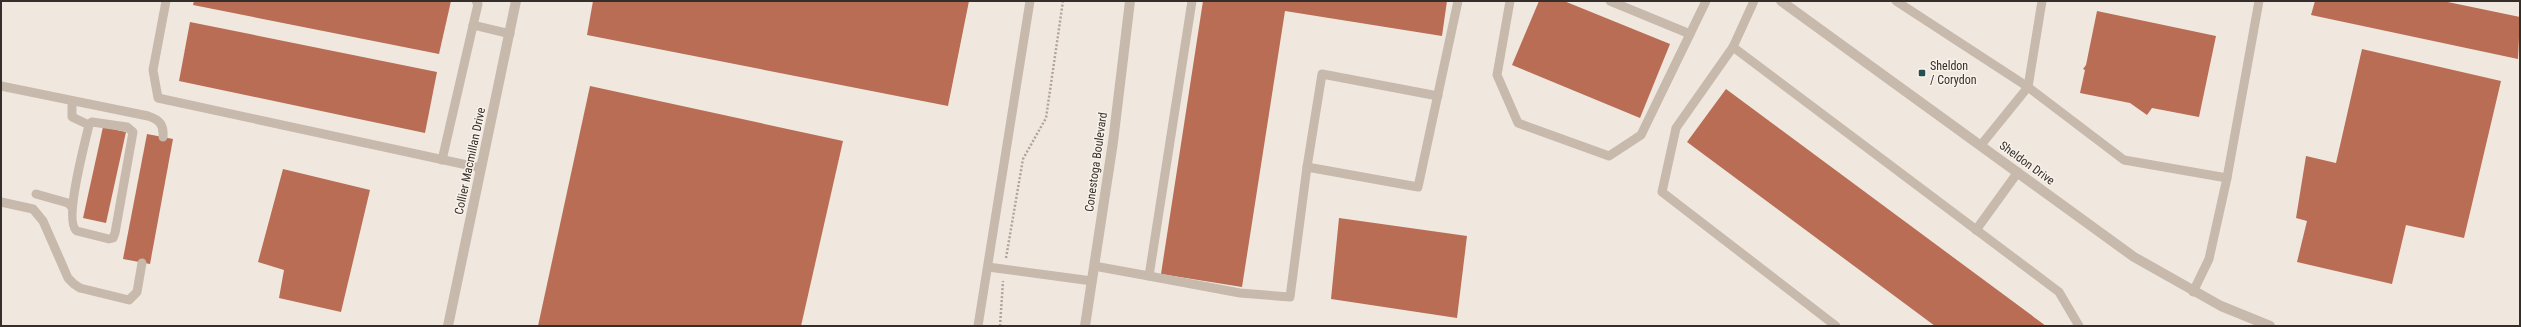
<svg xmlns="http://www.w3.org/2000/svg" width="2521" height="327" viewBox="0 0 2521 327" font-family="'Roboto Condensed',sans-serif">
	<rect width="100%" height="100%" fill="#f0e8df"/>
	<g fill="#b96d54">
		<polygon points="194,1 451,1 439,54 193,5"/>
		<polygon points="593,1 969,1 948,106 587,35"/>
		<polygon points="1203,1 1447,1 1442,36 1285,11 1242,287 1161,274"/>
		<polygon points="1539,1 1564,1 1670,44 1640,118 1512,65"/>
		<polygon points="2315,1 2443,1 2520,17 2518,59 2311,15"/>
		<polygon points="2097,11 2216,36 2199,117 2152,108 2147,115 2130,103 2080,93 2085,70 2083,69 2086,65"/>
		<polygon points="190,22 437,72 425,133 179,81"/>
		<polygon points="2362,49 2501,81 2464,238 2406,225 2392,284 2297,262 2307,221 2296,218 2306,156 2336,163"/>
		<polygon points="590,86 843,141 801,326 538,326"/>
		<polygon points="1726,89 2046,326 1935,326 1687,142"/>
		<polygon points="103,127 126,132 106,223 83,218"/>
		<polygon points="147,134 173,139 150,264 123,259"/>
		<polygon points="283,169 370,190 341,312 279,298 284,270 258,262"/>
		<polygon points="1339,218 1467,236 1457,318 1331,299"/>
	</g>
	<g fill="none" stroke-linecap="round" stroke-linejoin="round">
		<g stroke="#b3a397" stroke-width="2.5" stroke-dasharray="2 2" stroke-linecap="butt">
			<polyline points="1006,258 1023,159 1046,118 1063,1"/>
			<polyline points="1000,326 1003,281"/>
		</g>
		<g stroke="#c7b9ac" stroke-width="9">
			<polyline points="166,1 153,70 158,98 481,168"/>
			<polyline points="1510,1 1497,75 1518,123 1609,156 1641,135 1690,34"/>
			<polyline points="1610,1 1690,34 1706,1"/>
			<polyline points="1754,1 1733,47 2059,292 2079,326"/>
			<polyline points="1896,1 2028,87 2124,160 2227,178"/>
			<polyline points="473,25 510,34"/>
			<polyline points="1733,47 1676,128 1662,192 1836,326"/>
			<path d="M 1,86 L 148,116 C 160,120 164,125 163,137"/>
			<polyline points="72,101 72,117 89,125"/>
			<path d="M 92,122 L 127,127 L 133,132 L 115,233 L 113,238 L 109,239 L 77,231 C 63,222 85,143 89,125 Z"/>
			<polyline points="1981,145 2028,87 2042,1"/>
			<polyline points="442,160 478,4 476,1"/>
			<polyline points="1307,167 1322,74 1438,96"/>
			<polyline points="36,194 68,203 72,207"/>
			<polyline points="1,202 33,209 43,221 68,278 74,284 80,288 129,300 137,292 142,263"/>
			<polyline points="1976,230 2018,172"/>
			<polyline points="1094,266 1149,276 1192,1"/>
			<polyline points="988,267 1092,281"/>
			<polyline points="1149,276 1240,293 1290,297 1307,167 1418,187 1458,1"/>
			<polyline points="2193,292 2209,259 2227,178 2259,1"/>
			<polyline points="978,326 1030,1"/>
		</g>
		<polyline stroke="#c7b9ac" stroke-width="10" points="448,326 516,1"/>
		<g stroke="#c7b9ac" stroke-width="10">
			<polyline points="1781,1 2134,257 2221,306 2270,326"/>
			<polyline points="1085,326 1113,142 1130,1"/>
		</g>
	</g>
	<rect fill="#245054" stroke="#f8f2eb" stroke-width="1.5" x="1918" y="69" width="8" height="8" rx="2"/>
	<g text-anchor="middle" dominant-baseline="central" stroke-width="3" stroke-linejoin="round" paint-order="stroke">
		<g font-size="12" fill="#362e2a" stroke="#f8f2eb" text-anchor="start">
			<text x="1930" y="66">Sheldon<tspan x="1930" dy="14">/ Corydon</tspan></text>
		</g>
		<g font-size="12" fill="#362e2a" stroke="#f8f2eb">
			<text transform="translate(470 161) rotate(-78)">Collier Macmillan Drive</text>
			<text transform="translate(1096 162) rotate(-82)">Conestoga Boulevard</text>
			<text transform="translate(2027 163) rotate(36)">Sheldon Drive</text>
		</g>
	</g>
	<rect width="2521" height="327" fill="none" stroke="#362e2a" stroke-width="4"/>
</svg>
